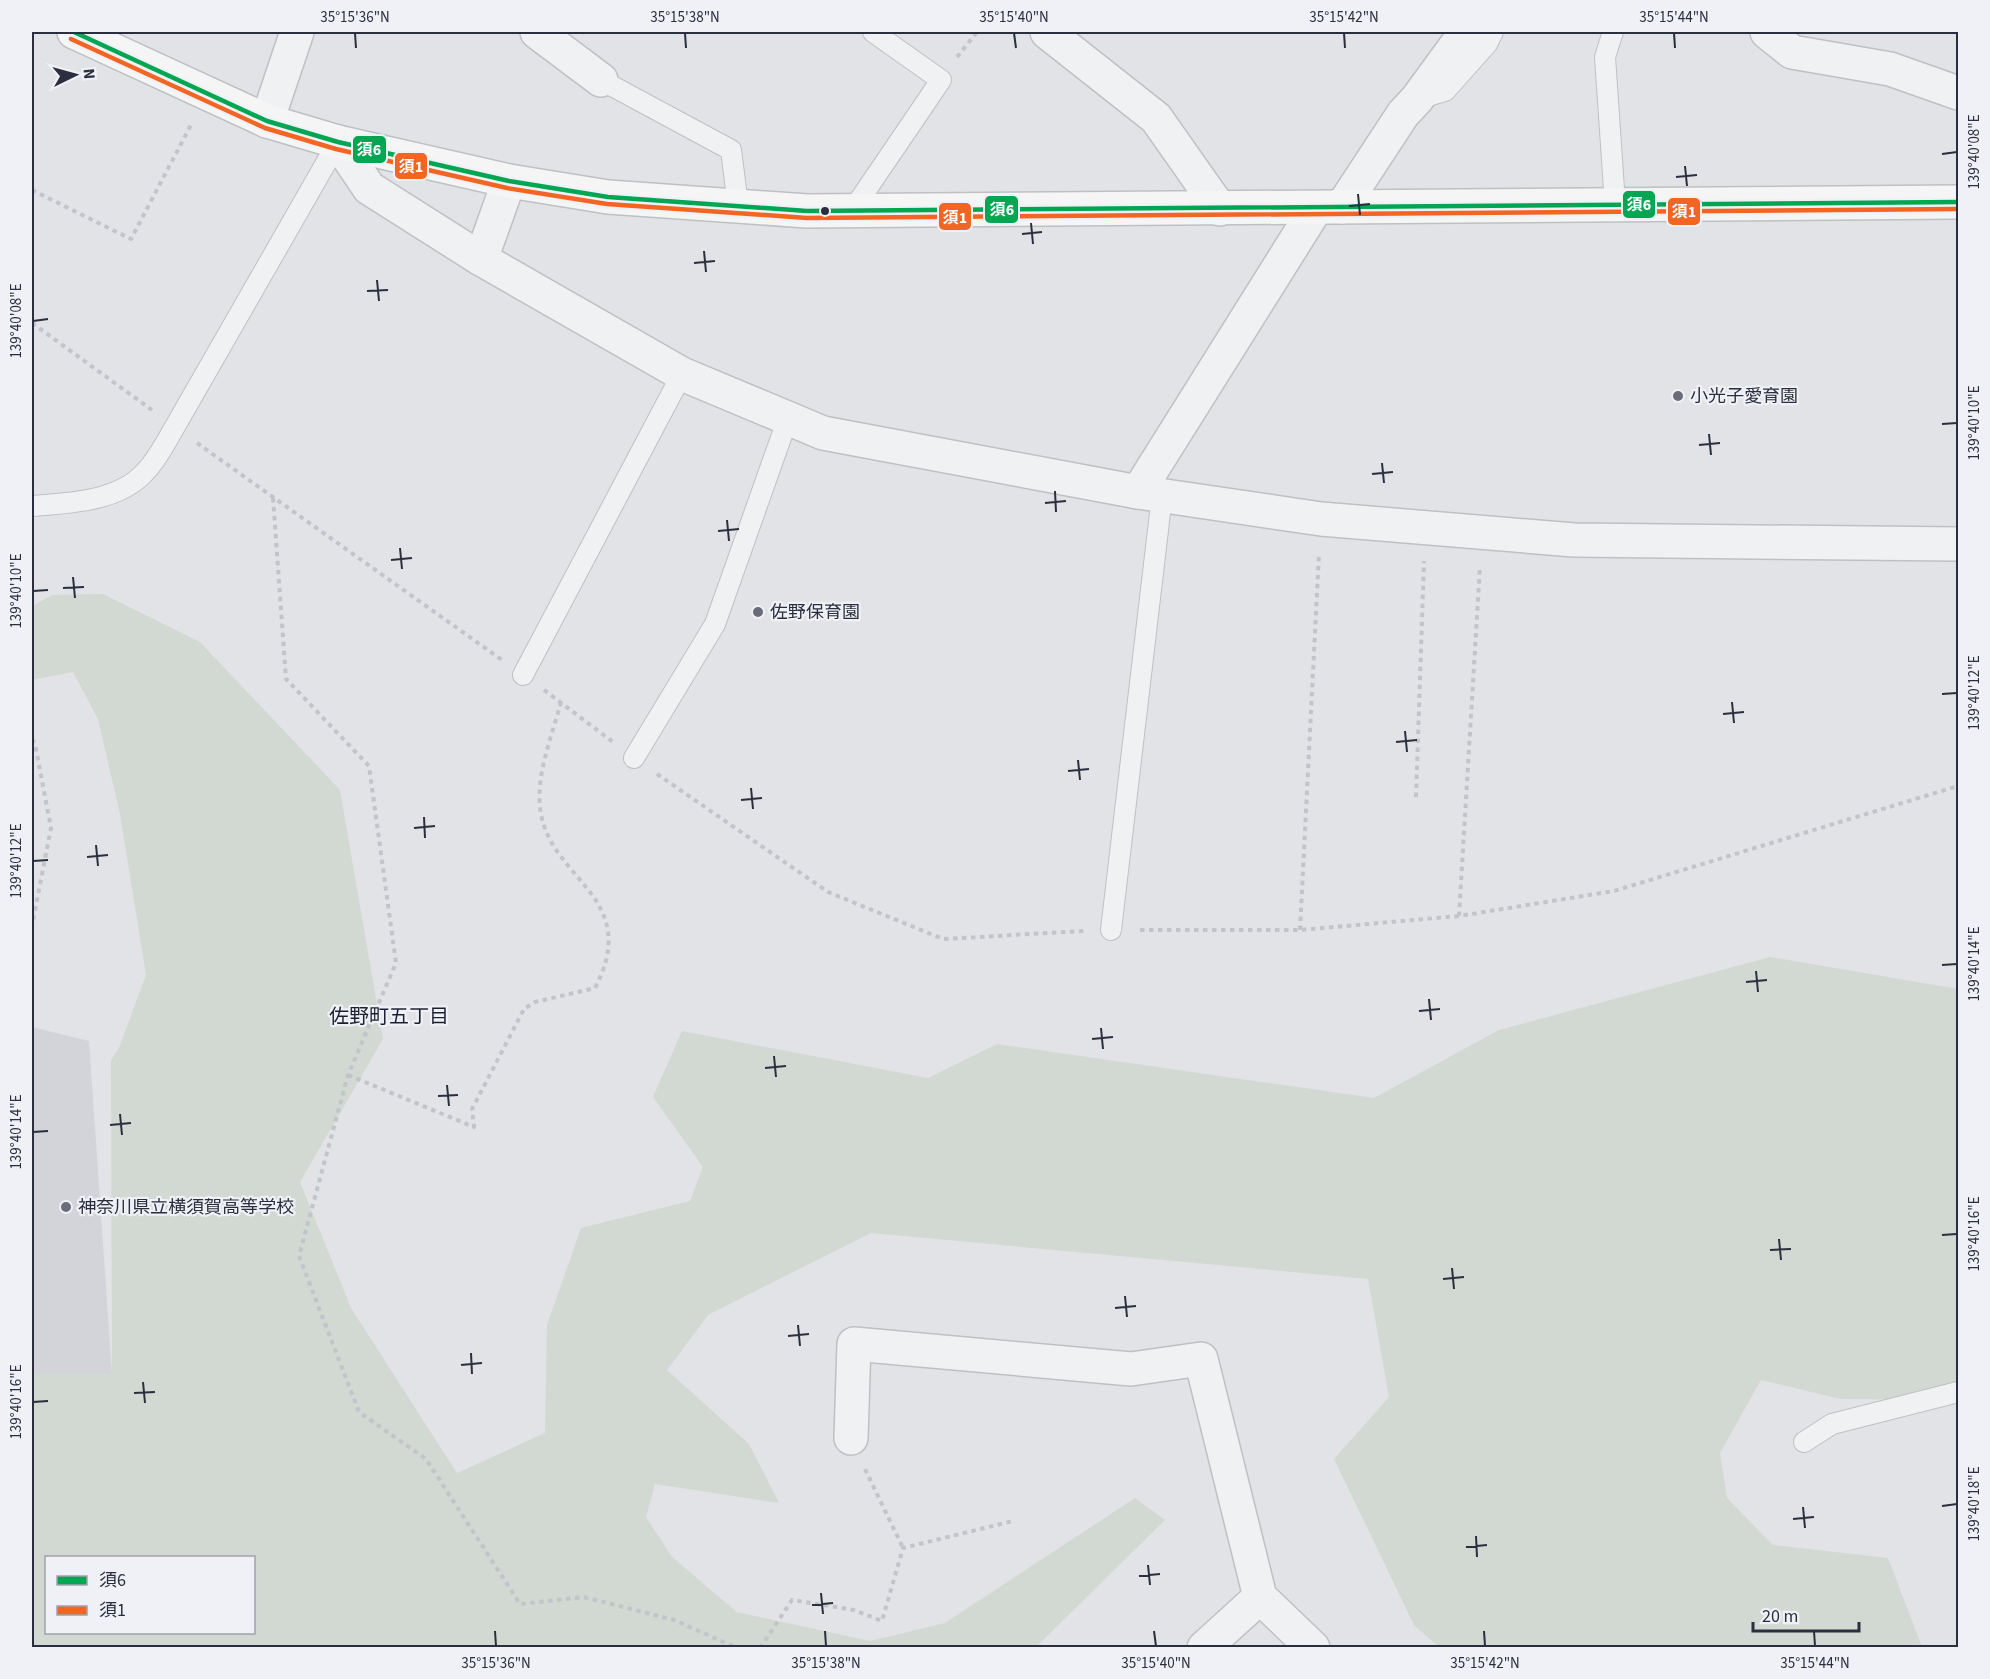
<svg xmlns="http://www.w3.org/2000/svg" width="1990" height="1679" viewBox="0 0 1990 1679" font-family="'Source Sans 3','Noto Sans JP',sans-serif">
	<rect width="100%" height="100%" fill="#e2e3e6"/>
	<polygon fill="#d2d4da" points="32,1027 89,1041 112,1374 32,1449"/>
	<path fill="#d1d9d2" fill-rule="evenodd" d="M 103,594 L 200,642 L 340,790 L 383,1039 L 300,1182 L 351,1308 L 457,1473 L 545,1433 L 547,1325 L 581,1228 L 690,1201 L 703,1167 L 653,1097 L 682,1031 L 928,1078 L 997,1044 L 1374,1098 L 1499,1030 L 1770,957 L 1958,989 L 1958,1400 L 1840,1399 L 1761,1380 L 1720,1453 L 1727,1498 L 1773,1545 L 1888,1558 L 1922,1647 L 1439,1647 L 1414,1625 L 1334,1459 L 1389,1397 L 1368,1279 L 871,1233 L 708,1315 L 667,1370 L 749,1444 L 779,1503 L 655,1484 L 646,1517 L 672,1557 L 737,1612 L 870,1641 L 945,1623 L 1135,1498 L 1165,1520 L 1036,1647 L 32,1647 L 32,1373 L 112,1374 L 111,1060 L 119,1048 L 146,975 L 120,814 L 98,719 L 73,672 L 32,680 L 32,606 L 52,595 ZM 46,1558 L 254,1558 L 254,1632 L 46,1632 Z"/>
	<g fill="none" stroke-linecap="round" stroke-linejoin="round">
		<defs>
			<g id="service">
				<polyline points="1613,32 1605,57 1615,204"/>
				<polyline points="601,80 731,150 738,205"/>
				<polyline points="1418,99 1445,91 1487,44 1493,32"/>
				<polyline points="852,211 941,80 873,32"/>
				<path d="M 32,506 C 69,503 118,502 145,472 C 155,462 162,449 169,437 L 338,142"/>
				<polyline points="523,675 682,374"/>
				<polyline points="634,758 715,624 788,418"/>
				<polyline points="1111,930 1162,496"/>
				<polyline points="1804,1442 1832,1424 1958,1392"/>
			</g>
			<g id="minor">
				<polyline points="537,32 601,80"/>
				<polyline points="1047,32 1156,118 1220,209"/>
				<polyline points="1767,32 1792,52 1890,69 1958,93"/>
				<polyline points="267,121 297,32"/>
				<polyline points="338,142 369,188 481,259"/>
				<polyline points="509,181 481,259 682,374 823,433 1138,492 1321,519 1574,540 1958,544"/>
				<polyline points="1342,207 1403,114 1417,99 1466,32"/>
				<polyline points="1138,492 1316,208"/>
				<polyline points="851,1438 854,1344 1131,1369 1201,1359 1260,1597 1313,1648"/>
				<polyline points="1204,1648 1260,1597"/>
			</g>
			<polyline id="primary" points="74,32 267,121 338,142 509,181 608,197 807,211 1958,202"/>
		</defs>
		<use href="#service" stroke="#bfc0c3" stroke-width="22"/>
		<use href="#minor" stroke="#bfc0c3" stroke-width="36"/>
		<use href="#primary" stroke="#bec0c4" stroke-width="36"/>
		<g stroke="#c3c4c9" stroke-width="4" stroke-dasharray="4.5 4.5" stroke-linecap="butt">
			<polyline points="957,57 977,32"/>
			<polyline points="32,190 131,239 192,123"/>
			<polyline points="32,323 152,410"/>
			<polyline points="197,443 502,660"/>
			<polyline points="273,498 286,679 369,766 396,963 348,1075 299,1256 359,1412 426,1459 520,1604 584,1597 674,1620 737,1648"/>
			<polyline points="544,690 613,742"/>
			<polyline points="32,739 35,744 51,828 32,926"/>
			<polyline points="657,774 828,892 943,939 1084,931"/>
			<polyline points="1416,797 1424,561"/>
			<polyline points="1459,916 1480,566"/>
			<polyline points="1140,930 1300,930 1459,916 1614,891 1958,786"/>
			<polyline points="1300,930 1319,553"/>
			<path d="M 348,1075 L 474,1127 L 472,1109 L 524,1009 L 535,1002 L 595,988 C 642,898 553,881 541,814 C 534,779 552,736 561,702"/>
			<polyline points="865,1469 903,1548"/>
			<polyline points="760,1648 792,1600 854,1610 882,1621 903,1548 1013,1521"/>
		</g>
		<use href="#service" stroke="#f0f1f3" stroke-width="20"/>
		<use href="#minor" stroke="#f0f1f3" stroke-width="33"/>
		<use href="#primary" stroke="#f5f5f6" stroke-width="33"/>
		<defs>
			<polyline id="bus-1" points="74,32 267,121 338,142 509,181 608,197 807,211 1958,202"/>
			<polyline id="bus-2" points="71,39 265,128 336,149 507,188 607,204 807,218 1958,209"/>
		</defs>
		<use href="#bus-1" stroke="#eff1f6" stroke-width="9"/>
		<use href="#bus-2" stroke="#eff1f6" stroke-width="9"/>
		<use href="#bus-1" stroke="#00a651" stroke-width="4.5"/>
		<use href="#bus-2" stroke="#f26522" stroke-width="4.5"/>
	</g>
	<path fill="none" stroke="#2a2e3e" stroke-width="2" d="M 355,33 L 356,48M 685,33 L 686,48M 1014,33 L 1016,48M 1344,33 L 1345,48M 1674,33 L 1675,48M 1942,154 L 1957,152M 1685,166 L 1687,186M 1676,177 L 1697,175M 1358,194 L 1360,215M 1349,206 L 1370,204M 1031,223 L 1033,244M 1022,234 L 1042,232M 704,251 L 706,272M 694,263 L 715,261M 377,280 L 379,301M 367,291 L 388,290M 33,321 L 48,319M 1942,424 L 1957,423M 1709,434 L 1711,455M 1699,445 L 1720,443M 1382,463 L 1384,483M 1372,474 L 1393,472M 1055,491 L 1056,512M 1045,503 L 1066,501M 727,520 L 729,541M 718,531 L 739,529M 400,548 L 402,569M 391,560 L 412,558M 73,577 L 75,598M 63,588 L 84,587M 33,591 L 48,590M 1942,694 L 1957,693M 1732,702 L 1734,723M 1723,714 L 1744,712M 1405,731 L 1407,752M 1396,742 L 1417,740M 1078,760 L 1080,780M 1068,771 L 1089,769M 751,788 L 753,809M 741,800 L 762,798M 424,817 L 425,838M 414,828 L 435,826M 96,845 L 98,866M 87,857 L 108,855M 33,861 L 48,860M 1942,965 L 1957,964M 1756,971 L 1758,992M 1746,982 L 1767,980M 1429,999 L 1431,1020M 1419,1011 L 1440,1009M 1101,1028 L 1103,1049M 1092,1039 L 1113,1037M 774,1056 L 776,1077M 765,1068 L 786,1066M 447,1085 L 449,1106M 438,1096 L 458,1095M 120,1114 L 122,1135M 110,1125 L 131,1123M 33,1132 L 48,1131M 1942,1235 L 1957,1234M 1779,1239 L 1781,1260M 1770,1250 L 1791,1249M 1452,1268 L 1454,1289M 1443,1279 L 1464,1277M 1125,1296 L 1127,1317M 1115,1308 L 1136,1306M 798,1325 L 800,1346M 788,1336 L 809,1334M 471,1353 L 472,1374M 461,1365 L 482,1363M 143,1382 L 145,1403M 134,1393 L 155,1392M 33,1402 L 48,1401M 1942,1506 L 1957,1504M 1803,1507 L 1805,1528M 1793,1519 L 1814,1517M 1476,1536 L 1477,1557M 1466,1547 L 1487,1545M 1148,1565 L 1150,1585M 1139,1576 L 1160,1574M 821,1593 L 823,1614M 812,1605 L 833,1603M 495,1631 L 496,1646M 825,1631 L 826,1646M 1154,1631 L 1156,1646M 1484,1631 L 1485,1646M 1814,1631 L 1815,1646"/>
	<circle fill="#2a2e3e" stroke="#eff1f6" stroke-width="2" cx="825" cy="211" r="5"/>
	<g fill="#6a6d79" stroke="#eff1f6" stroke-width="2">
		<circle cx="1678" cy="396" r="6"/>
		<circle cx="758" cy="612" r="6"/>
		<circle cx="66" cy="1207" r="6"/>
	</g>
	<g text-anchor="middle" dominant-baseline="central" stroke-width="4.5" stroke-linejoin="round" paint-order="stroke">
		<g font-size="18" fill="#2a2e3e" stroke="#eff1f6" text-anchor="start">
			<text x="1690" y="396">小光子愛育園</text>
			<text x="770" y="612">佐野保育園</text>
			<text x="78" y="1207">神奈川県立横須賀高等学校</text>
		</g>
		<g font-size="20" fill="#1c1f2f" stroke="#eff1f6">
			<text x="389" y="1017">佐野町五丁目</text>
		</g>
	</g>
	<g stroke="#eff1f6" stroke-width="2">
		<rect x="352" y="135" width="35" height="29" rx="6" fill="#00a651"/>
		<rect x="394" y="152" width="34" height="28" rx="6" fill="#f26522"/>
		<rect x="1622" y="190" width="34" height="29" rx="6" fill="#00a651"/>
		<rect x="984" y="195" width="35" height="29" rx="6" fill="#00a651"/>
		<rect x="1667" y="197" width="34" height="29" rx="6" fill="#f26522"/>
		<rect x="938" y="202" width="34" height="29" rx="6" fill="#f26522"/>
	</g>
	<g font-size="16" text-anchor="middle" font-weight="bold" fill="#fff">
		<text x="369" y="155">須6</text>
		<text x="411" y="172">須1</text>
		<text x="1639" y="210">須6</text>
		<text x="1002" y="215">須6</text>
		<text x="1684" y="217">須1</text>
		<text x="955" y="223">須1</text>
	</g>
	<rect width="1990" height="1679" fill="none" stroke="#eff1f6" stroke-width="66"/>
	<rect x="45" y="1556" width="210" height="78" fill="#eff1f6" stroke="#a0a3ac" stroke-width="1.5"/>
	<rect x="57" y="1576" width="30" height="9" fill="#00a651" stroke="#a0a3ac" stroke-width="1.5"/>
	<text x="99" y="1586" font-size="18" fill="#2a2e3e">須6</text>
	<rect x="57" y="1606" width="30" height="9" fill="#f26522" stroke="#a0a3ac" stroke-width="1.5"/>
	<text x="99" y="1616" font-size="18" fill="#2a2e3e">須1</text>
	<g transform="translate(75 75) rotate(85)" stroke="#eff1f6" stroke-width="4.5" paint-order="stroke">
	<path d="M0-4.5L10 22L0 15L-10 22Z" fill="#2a2e3e"/>
	<text y="-9" font-size="16" font-weight="bold" text-anchor="middle" fill="#2a2e3e">N</text>
	</g>
	<path d="M1753 1622v9h106v-9" fill="none" stroke="#2a2e3e" stroke-width="3"/>
	<text x="1762" y="1622" font-size="18" fill="#2a2e3e" stroke="#eff1f6" stroke-width="4.5" paint-order="stroke">20 m</text>
	<rect x="33" y="33" width="1924" height="1613" fill="none" stroke="#2a2e3e" stroke-width="2"/>
	<g font-size="15" text-anchor="middle" fill="#2a2e3e">
		<text x="355" y="22">35°15'36"N</text>
		<text x="685" y="22">35°15'38"N</text>
		<text x="1014" y="22">35°15'40"N</text>
		<text x="1344" y="22">35°15'42"N</text>
		<text x="1674" y="22">35°15'44"N</text>
		<text transform="translate(1974 152) rotate(-90)" y="5">139°40'08"E</text>
		<text transform="translate(16 321) rotate(-90)" y="5">139°40'08"E</text>
		<text transform="translate(1974 423) rotate(-90)" y="5">139°40'10"E</text>
		<text transform="translate(16 591) rotate(-90)" y="5">139°40'10"E</text>
		<text transform="translate(1974 693) rotate(-90)" y="5">139°40'12"E</text>
		<text transform="translate(16 861) rotate(-90)" y="5">139°40'12"E</text>
		<text transform="translate(1974 964) rotate(-90)" y="5">139°40'14"E</text>
		<text transform="translate(16 1132) rotate(-90)" y="5">139°40'14"E</text>
		<text transform="translate(1974 1234) rotate(-90)" y="5">139°40'16"E</text>
		<text transform="translate(16 1402) rotate(-90)" y="5">139°40'16"E</text>
		<text transform="translate(1974 1504) rotate(-90)" y="5">139°40'18"E</text>
		<text x="496" y="1668">35°15'36"N</text>
		<text x="826" y="1668">35°15'38"N</text>
		<text x="1156" y="1668">35°15'40"N</text>
		<text x="1485" y="1668">35°15'42"N</text>
		<text x="1815" y="1668">35°15'44"N</text>
	</g>
</svg>
